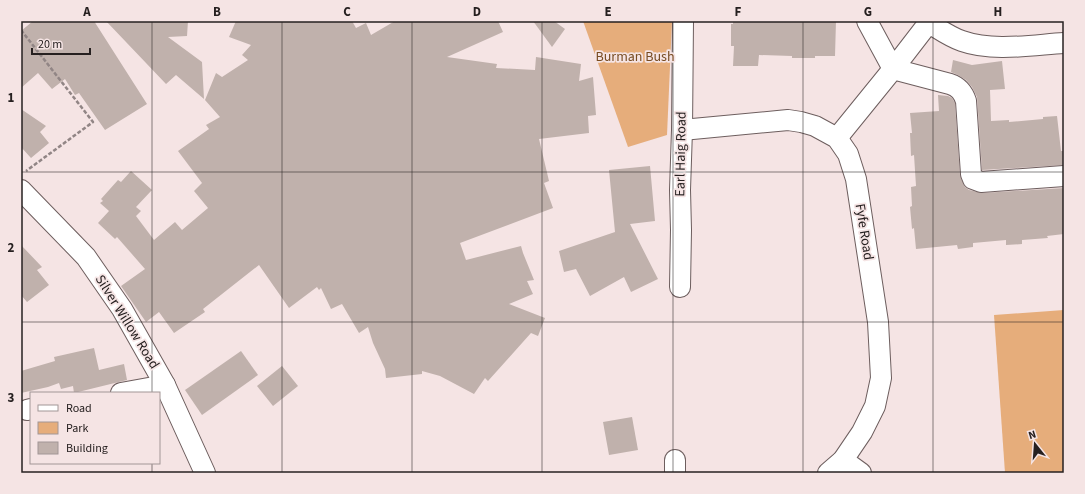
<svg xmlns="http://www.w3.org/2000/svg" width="1085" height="494" viewBox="0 0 1085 494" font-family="'Source Sans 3',sans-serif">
	<rect width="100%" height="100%" fill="#f5e4e4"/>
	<g fill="#e6ad7b">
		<polygon points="583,21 672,21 667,135 628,147"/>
		<polygon points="1064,310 1064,473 1005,473 994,315"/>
	</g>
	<g fill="#c0b1ac">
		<polygon points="33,21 94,21 147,104 105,130 79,93 75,95 65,79 52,89 38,73 21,88 21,31"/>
		<polygon points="106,21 188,21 187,36 168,37 202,62 204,99 176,75 166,84"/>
		<polygon points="236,21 352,21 356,28 366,23 371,35 395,21 498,21 503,32 447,57 497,64 496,68 535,70 536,57 581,64 579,81 593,77 596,115 588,116 589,133 539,139 549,181 544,183 553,208 460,243 466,260 521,246 523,253 534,280 527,281 533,294 509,304 545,318 538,336 531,333 488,381 485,378 474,394 440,376 422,371 422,374 386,378 385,369 373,343 368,327 359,333 342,304 331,309 321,288 319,290 317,287 289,308 259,265 203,309 205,312 174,333 159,312 146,322 121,286 145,269 117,237 115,239 98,223 109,211 100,203 103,201 101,199 118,180 121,182 131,171 152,190 136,207 141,211 136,216 154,240 175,222 182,230 208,208 194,191 202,183 178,151 209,129 206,125 220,117 205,100 216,73 222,77 248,60 242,55 251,45 229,37"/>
		<polygon points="533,21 554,21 565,29 552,47"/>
		<polygon points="733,21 836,21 835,56 815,56 815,58 792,58 792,56 759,55 758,66 733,66 734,46 731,46 731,24 733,24"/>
		<polygon points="953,60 972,65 1002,61 1005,89 990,90 991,121 1009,120 1009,122 1043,119 1043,117 1057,116 1061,151 1064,151 1064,165 982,170 977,97 972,87 966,80 958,75 951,72"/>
		<polygon points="938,95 948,96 952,98 955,103 960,175 965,187 969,190 982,193 1064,188 1064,234 1047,236 1048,238 1022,240 1022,244 1006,245 1006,240 973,243 973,247 958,249 957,245 916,249 914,228 912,229 910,207 912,206 911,187 916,186 914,155 911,156 910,133 912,133 910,113 939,111"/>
		<polygon points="21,109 46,126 40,132 49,143 31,158 21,147"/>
		<polygon points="650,166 655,221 630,224 658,279 631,292 624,277 590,296 576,269 564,272 559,251 615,232 609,170"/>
		<polygon points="21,245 42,267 37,270 49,285 27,302 21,295"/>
		<polygon points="94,348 99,370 124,364 127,380 74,393 73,386 61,389 59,383 48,387 21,393 21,371 55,361 54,357"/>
		<polygon points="241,351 258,375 202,415 185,390"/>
		<polygon points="282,366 298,386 273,406 257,386"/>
		<polygon points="632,417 638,450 609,455 603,422"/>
	</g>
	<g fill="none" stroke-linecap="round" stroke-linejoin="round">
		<defs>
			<g id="minor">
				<polyline points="867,21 893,69 930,21"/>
				<path d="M 929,23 C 939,29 950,37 962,41 C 993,52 1032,45 1064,43"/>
				<polyline points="682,130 788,120 801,122 815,126 837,138 848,154 856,179 878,322 881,378 875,406 862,432 843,460 828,473"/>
				<path d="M 837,138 L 893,69 L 950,84 C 959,87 963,92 966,101 L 971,174 L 973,179 L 981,182 L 1064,176"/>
				<polyline points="21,190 86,257 122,309 165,385 205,473"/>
				<polyline points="680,287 681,230 680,190 682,130 683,21"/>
				<polyline points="121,393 165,385"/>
				<polyline points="27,410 31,409"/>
				<polyline points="843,460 861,473"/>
				<polyline points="675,473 675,460"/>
			</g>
		</defs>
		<use href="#minor" stroke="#6d5e5e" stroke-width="22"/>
		<polyline stroke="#918585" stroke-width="2.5" stroke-dasharray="4 2" stroke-linecap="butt" points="21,30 93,122 26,171"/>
		<use href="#minor" stroke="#fff" stroke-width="20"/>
	</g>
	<path fill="none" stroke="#262020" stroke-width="1" stroke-opacity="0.55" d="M 152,21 L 152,393M 282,21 L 282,473M 412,21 L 412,473M 542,21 L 542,473M 673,21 L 673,473M 803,21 L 803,473M 933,21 L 933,473M 21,172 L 1064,172M 21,322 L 1064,322M 152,463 L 152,473"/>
	<g text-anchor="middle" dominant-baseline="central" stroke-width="3.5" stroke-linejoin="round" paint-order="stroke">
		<g font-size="14" fill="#784c22" stroke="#f5e4e4">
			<text x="635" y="57">Burman Bush</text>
		</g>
		<g font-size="14" fill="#262020" stroke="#f5e4e4">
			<text transform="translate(681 154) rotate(-89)">Earl Haig Road</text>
			<text transform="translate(864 232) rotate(81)">Fyfe Road</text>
			<text transform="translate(127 322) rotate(58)">Silver Willow Road</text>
		</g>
	</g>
	<rect width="1085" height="494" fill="none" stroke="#f5e4e4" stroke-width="44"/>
	<rect x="30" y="392" width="130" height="72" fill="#f5e4e4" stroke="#a29696"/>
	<rect x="38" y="405" width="20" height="6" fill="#ffffff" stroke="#a29696"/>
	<text x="66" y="412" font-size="12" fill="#262020">Road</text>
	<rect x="38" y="422" width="20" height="12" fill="#e6ad7b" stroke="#a29696"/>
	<text x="66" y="432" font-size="12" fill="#262020">Park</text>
	<rect x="38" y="442" width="20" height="12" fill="#c0b1ac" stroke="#a29696"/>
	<text x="66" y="452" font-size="12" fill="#262020">Building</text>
	<g transform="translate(1035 444) rotate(343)" stroke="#f5e4e4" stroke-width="3" paint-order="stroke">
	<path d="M0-3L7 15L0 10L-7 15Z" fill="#262020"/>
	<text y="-6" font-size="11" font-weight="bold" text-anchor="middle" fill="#262020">N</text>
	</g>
	<path d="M32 48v6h58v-6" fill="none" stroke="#262020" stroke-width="2"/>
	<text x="38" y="48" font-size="12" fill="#262020" stroke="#f5e4e4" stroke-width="3" paint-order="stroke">20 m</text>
	<rect x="22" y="22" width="1041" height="450" fill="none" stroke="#262020" stroke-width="1.5"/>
	<g font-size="13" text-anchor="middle" font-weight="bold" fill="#262020">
		<text x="87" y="16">A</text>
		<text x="217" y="16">B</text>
		<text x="347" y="16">C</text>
		<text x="477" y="16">D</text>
		<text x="608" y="16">E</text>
		<text x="738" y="16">F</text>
		<text x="868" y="16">G</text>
		<text x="998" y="16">H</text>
		<text x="11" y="102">1</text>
		<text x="11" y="252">2</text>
		<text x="11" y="402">3</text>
	</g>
</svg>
